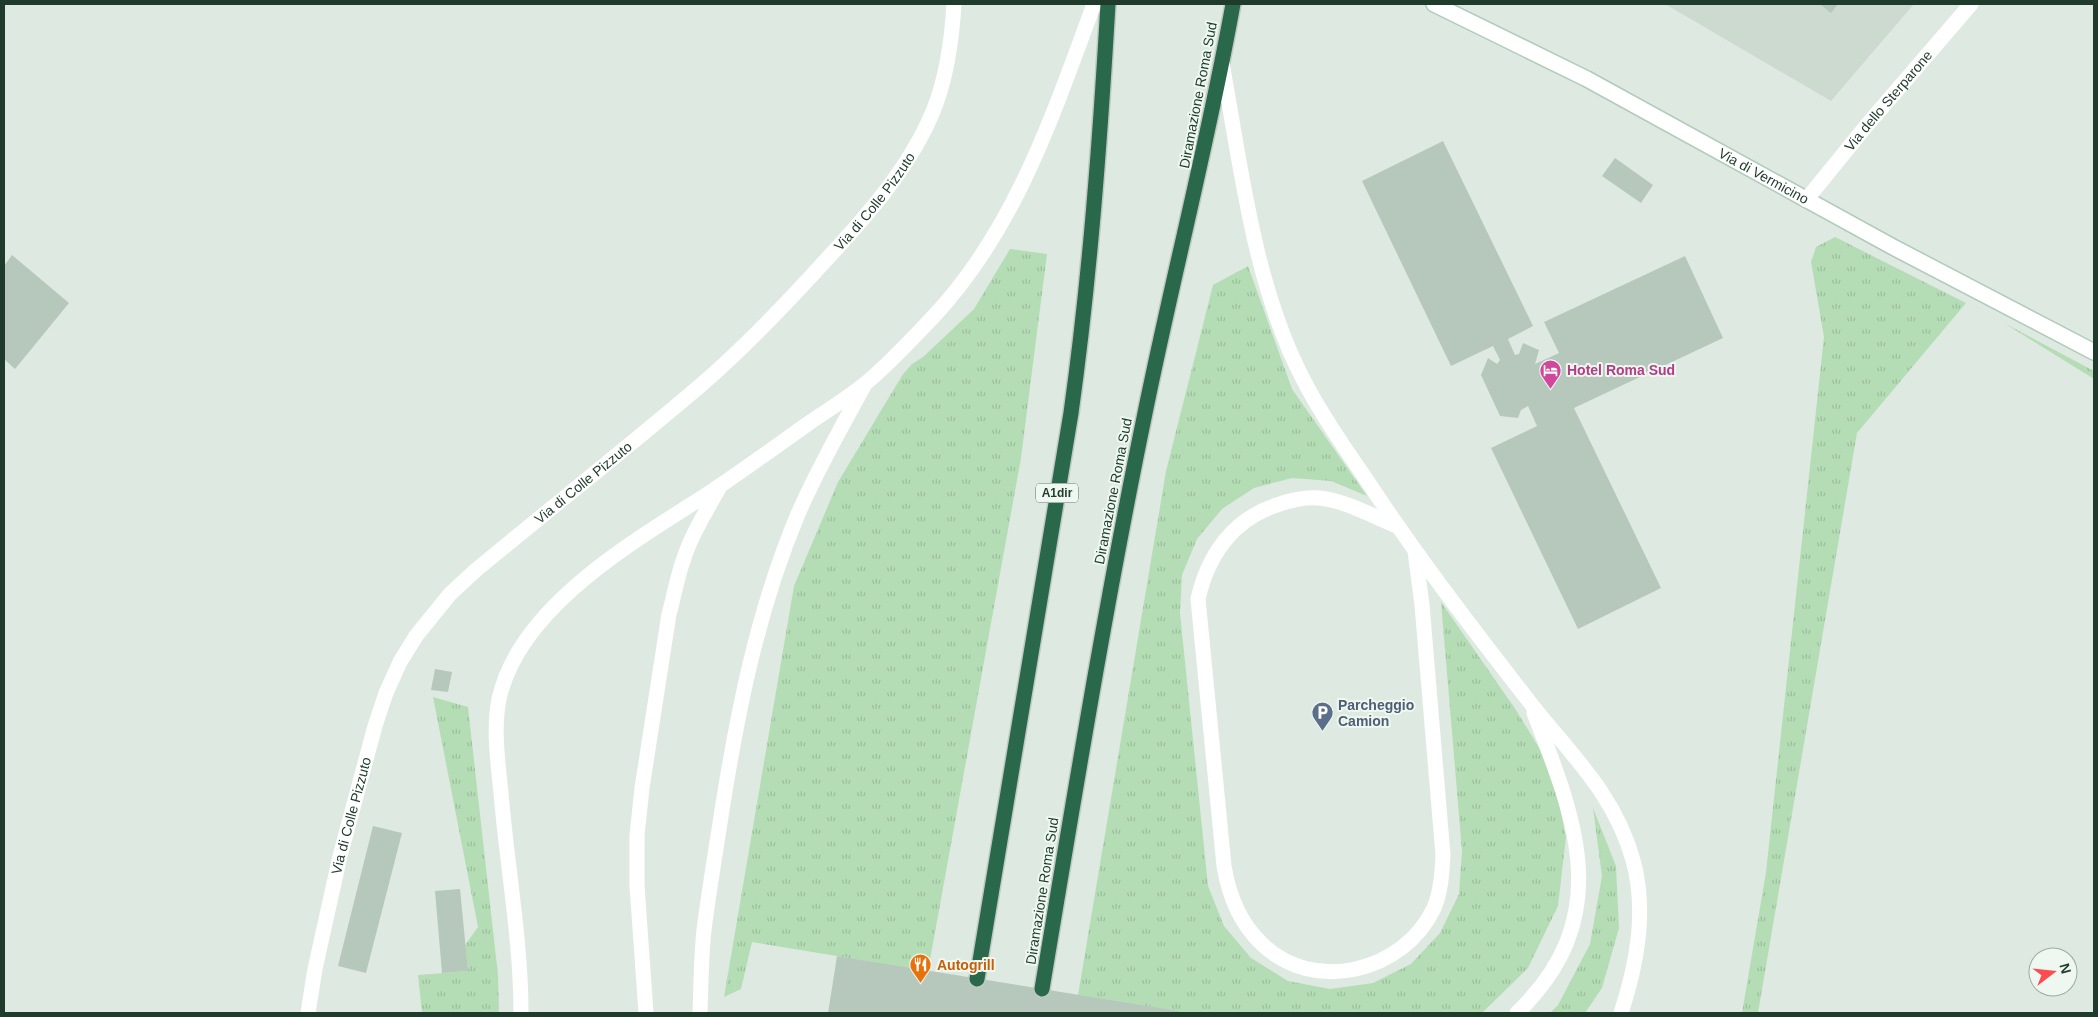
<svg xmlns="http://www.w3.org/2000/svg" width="2098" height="1017" viewBox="0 0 2098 1017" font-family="Arial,sans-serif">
	<defs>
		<pattern id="grass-tufts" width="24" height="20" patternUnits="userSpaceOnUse" patternTransform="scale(1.25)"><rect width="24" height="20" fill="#b5ddb5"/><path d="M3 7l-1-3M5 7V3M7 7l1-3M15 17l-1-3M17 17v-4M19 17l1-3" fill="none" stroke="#9bbf9c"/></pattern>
	</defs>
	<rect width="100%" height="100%" fill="#deeae1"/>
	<polygon fill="#ccdad0" points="1665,4 1914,4 1831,101"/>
	<g fill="url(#grass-tufts)">
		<polygon points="1835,237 1966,303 1857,433 1758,1013 1742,1013 1766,872 1824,337 1811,262 1816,247"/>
		<polygon points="1010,249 1047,254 1021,458 928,971 752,942 741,989 724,997 794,586 838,482 903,374 912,364 923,357 974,309"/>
		<polygon points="1248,266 1292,389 1367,496 1331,481 1292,478 1254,488 1222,509 1197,539 1182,575 1180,613 1208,886 1224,926 1251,958 1288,981 1330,989 1373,983 1411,964 1440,933 1459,894 1462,851 1441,602 1516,710 1552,769 1566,837 1558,906 1528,968 1482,1013 1178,1013 1178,1011 1078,995 1166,471 1213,285"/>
		<polygon points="2004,323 2094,371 2094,379"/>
		<polygon points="433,697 468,707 498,975 499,1013 422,1013 418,975 468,971 465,945 478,927"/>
		<polygon points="1593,808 1616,866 1619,928 1602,988 1585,1013 1550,1013 1558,1005 1590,944 1602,876"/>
	</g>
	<g fill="#b6c8bc">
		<polygon points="1820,4 1838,4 1831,13"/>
		<polygon points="1443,141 1533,326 1508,339 1515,355 1519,354 1523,343 1539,350 1535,364 1559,353 1544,322 1685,256 1723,338 1574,408 1661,588 1578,629 1491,448 1537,426 1528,406 1521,410 1518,418 1500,416 1481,375 1488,358 1497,364 1500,360 1493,346 1451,366 1362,181"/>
		<polygon points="1615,158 1653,185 1641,203 1602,176"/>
		<polygon points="12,255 69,303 15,369 4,359 4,266"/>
		<polygon points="435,669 452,672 448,692 431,690"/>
		<polygon points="373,826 402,833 366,973 338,966"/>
		<polygon points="460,889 468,971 442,973 435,891"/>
		<polygon points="837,956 1179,1011 1178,1013 828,1013"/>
	</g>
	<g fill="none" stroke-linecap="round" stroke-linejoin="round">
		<g stroke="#b8c7bd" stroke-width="15" stroke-dasharray="15 8" stroke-linecap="butt">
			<polyline points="971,1013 977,979"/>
			<polyline points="1037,1013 1042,989"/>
		</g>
		<defs>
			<g id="secondary">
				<path id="s3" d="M 1434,4 L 1587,79 L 1893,247 L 2094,352"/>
			</g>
			<g id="highway">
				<path d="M 977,979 L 1071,413 C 1090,277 1100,141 1108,4"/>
				<path d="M 1042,989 C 1074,798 1105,607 1144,418 C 1172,279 1208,143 1233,4"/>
			</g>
		</defs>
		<use href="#secondary" stroke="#b0cbba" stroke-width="18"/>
		<use href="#highway" stroke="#c0c8c4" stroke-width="18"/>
		<g stroke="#fff" stroke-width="15">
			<path d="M 1222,63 C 1241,167 1254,285 1303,379 C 1321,414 1344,447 1366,479 C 1416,555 1472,628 1528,700 C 1569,753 1614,792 1633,860 C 1647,911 1637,964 1621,1013"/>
			<path d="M 1397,526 C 1372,516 1345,500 1318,498 C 1304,497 1291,500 1277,505 C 1233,519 1208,555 1198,599 L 1224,866 C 1229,896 1239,922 1261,943 C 1313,995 1404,972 1434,908 C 1441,891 1442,873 1443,855 L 1422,605 L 1415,551"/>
			<path d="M 521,1013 C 521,940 507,866 501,793 C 498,763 493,729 499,699 C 519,607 633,542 706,495 C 741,472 775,447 809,423 C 828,410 849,397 866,383 C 889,364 913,338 934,316 C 1016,228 1053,115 1094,4"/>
			<path d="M 646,1013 L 637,886 L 637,835 L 642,788 L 669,614 C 674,596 677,578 683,561 C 691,535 706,512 719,488"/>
			<path d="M 700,1013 C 701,986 701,958 704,930 C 709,890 716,850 722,810 C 738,709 758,609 798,514 C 817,470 841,428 864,386"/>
			<path d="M 1517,1013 C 1615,918 1577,823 1534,713"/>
		</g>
		<g stroke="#fff" stroke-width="15">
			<path id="s1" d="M 1806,200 L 1867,125 L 1971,4"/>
			<path id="s2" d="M 308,1013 L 315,969 L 340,856 L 375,726 L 386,693 L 400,662 L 416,636 L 450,594 L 476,570 C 551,508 627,448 701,385 C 745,347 786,304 825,261 C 867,216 911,166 934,109 C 947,76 952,38 954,4"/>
		</g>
		<use href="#secondary" stroke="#fff" stroke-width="15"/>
		<use href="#highway" stroke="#29684a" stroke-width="15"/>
	</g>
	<defs>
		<symbol id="hotel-pin" viewBox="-11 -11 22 30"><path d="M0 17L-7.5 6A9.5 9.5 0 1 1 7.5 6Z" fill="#d1479c" stroke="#eef7f0"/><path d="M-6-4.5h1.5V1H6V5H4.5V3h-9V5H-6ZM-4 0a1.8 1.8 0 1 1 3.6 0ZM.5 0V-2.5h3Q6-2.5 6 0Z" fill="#fff"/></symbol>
		<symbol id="parking-pin" viewBox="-11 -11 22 30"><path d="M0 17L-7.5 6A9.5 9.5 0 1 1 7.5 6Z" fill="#5c6f8a" stroke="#eef7f0"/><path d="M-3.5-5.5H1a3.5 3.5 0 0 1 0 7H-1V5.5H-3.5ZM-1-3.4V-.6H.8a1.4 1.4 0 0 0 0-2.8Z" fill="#fff"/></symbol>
		<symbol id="restaurant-pin" viewBox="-11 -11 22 30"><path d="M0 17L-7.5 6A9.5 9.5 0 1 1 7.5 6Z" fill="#e8710a" stroke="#eef7f0"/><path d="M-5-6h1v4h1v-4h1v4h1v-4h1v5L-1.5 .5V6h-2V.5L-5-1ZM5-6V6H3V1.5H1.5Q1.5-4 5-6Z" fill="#fff"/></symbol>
	</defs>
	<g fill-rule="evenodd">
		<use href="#hotel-pin" x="1538" y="358" width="25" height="34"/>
		<use href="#parking-pin" x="1310" y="700" width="25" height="34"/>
		<use href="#restaurant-pin" x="908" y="952" width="25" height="34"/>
	</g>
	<g text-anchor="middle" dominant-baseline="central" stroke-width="4" stroke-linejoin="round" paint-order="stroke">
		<rect fill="#eef7f0" stroke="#5c7366" stroke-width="1" x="1036" y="483.5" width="42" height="19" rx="4"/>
		<g font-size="12" font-weight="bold" fill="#1e3b2b">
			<text x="1057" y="493">A1dir</text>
		</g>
		<g font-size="14" fill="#1e3b2b" stroke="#eef7f0">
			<text transform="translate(1198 95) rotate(-79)">Diramazione Roma Sud</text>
			<text stroke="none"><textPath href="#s1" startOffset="129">Via dello Sterparone</textPath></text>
			<text stroke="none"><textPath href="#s3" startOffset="372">Via di Vermicino</textPath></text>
			<text stroke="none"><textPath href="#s2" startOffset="1028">Via di Colle Pizzuto</textPath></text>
			<text stroke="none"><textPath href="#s2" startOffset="622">Via di Colle Pizzuto</textPath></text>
			<text transform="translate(1113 491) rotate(-79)">Diramazione Roma Sud</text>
			<text stroke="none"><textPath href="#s2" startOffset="202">Via di Colle Pizzuto</textPath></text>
			<text transform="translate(1042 891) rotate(-81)">Diramazione Roma Sud</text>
		</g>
		<g font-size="14" font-weight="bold" fill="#b23c85" stroke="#eef7f0" text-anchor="start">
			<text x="1567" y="370">Hotel Roma Sud</text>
		</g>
		<g font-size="14" font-weight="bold" fill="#4e5e75" stroke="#eef7f0" text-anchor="start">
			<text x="1338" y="705">Parcheggio<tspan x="1338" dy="16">Camion</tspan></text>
		</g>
		<g font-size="14" font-weight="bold" fill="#c56008" stroke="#eef7f0" text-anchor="start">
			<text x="937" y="965">Autogrill</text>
		</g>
	</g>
	<rect width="2098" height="1017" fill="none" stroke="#1e3b2b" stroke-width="10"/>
	<g transform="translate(2053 972) rotate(74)"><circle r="24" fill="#eef7f0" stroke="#9baca1"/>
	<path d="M0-4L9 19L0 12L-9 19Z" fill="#fa4c51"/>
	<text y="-8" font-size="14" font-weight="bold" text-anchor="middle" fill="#1e3b2b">N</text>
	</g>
</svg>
